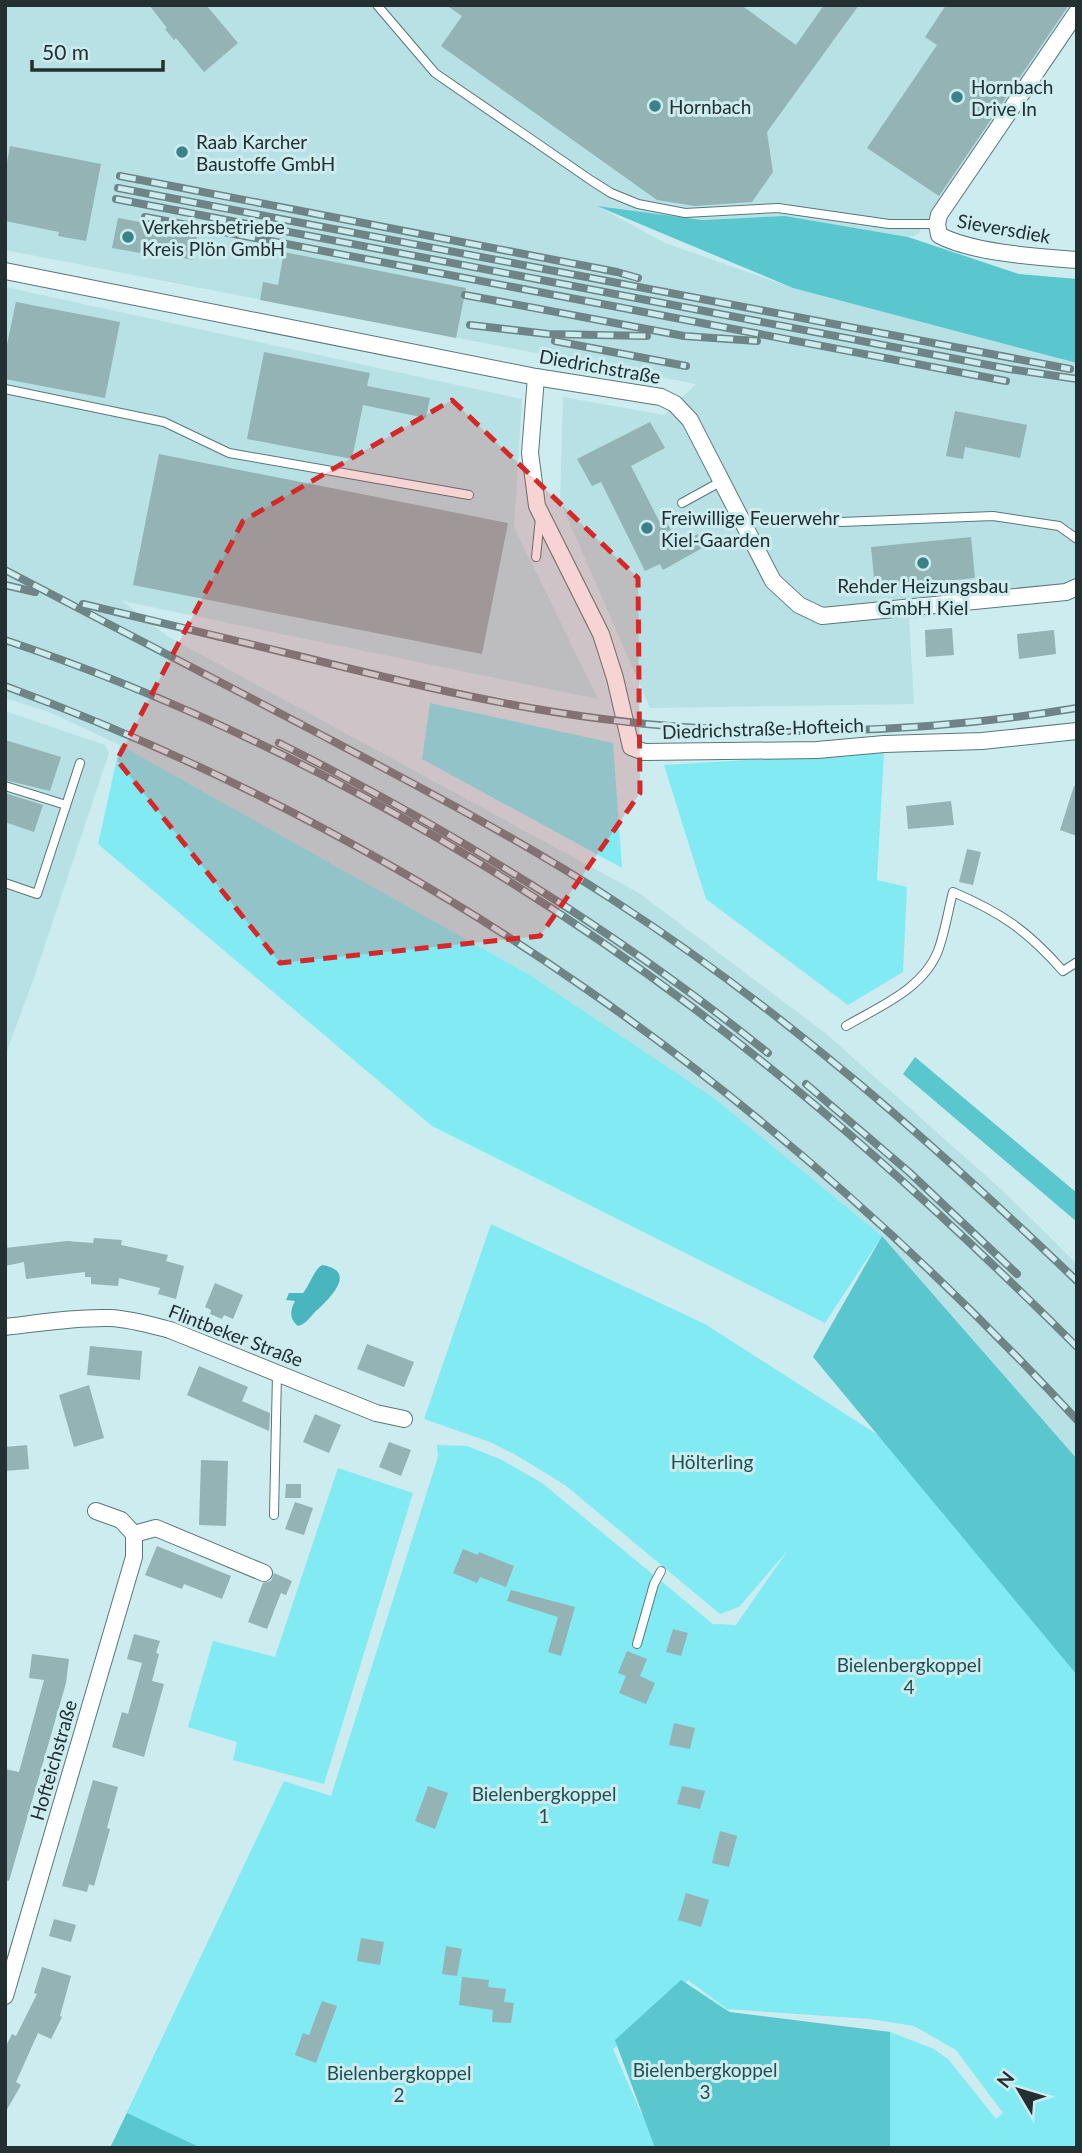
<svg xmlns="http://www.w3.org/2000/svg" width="1082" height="2153" viewBox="0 0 1082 2153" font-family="Lato,sans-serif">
	<rect width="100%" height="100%" fill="#ccecef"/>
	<g fill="#b7e1e4">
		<polygon points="5,5 1071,5 917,235 908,237 785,216 702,220 599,207 665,243 793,288 1077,363 1077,596 909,619 914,704 650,708 560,501 563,397 664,415 696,384 5,250"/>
		<polygon points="5,287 522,399 514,527 598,699 122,601 167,636 639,893 824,1032 1004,1192 1077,1264 1077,1459 882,1236 714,1098 528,974 120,745 49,712 5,698"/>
		<polygon points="5,711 105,745 109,753 34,978 5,1056"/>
	</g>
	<g fill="#81eaf2" fill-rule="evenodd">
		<polygon points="430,703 613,743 622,868 422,759"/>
		<polygon points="120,745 528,974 714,1098 882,1236 825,1323 432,1126 98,844"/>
		<polygon points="884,752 877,880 907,887 903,972 848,1005 706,899 664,765"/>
		<path d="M 491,1224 L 705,1324 L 1077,1563 L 1077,2148 L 110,2148 L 284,1781 L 331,1796 L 438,1457 L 437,1445 L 467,1446 L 500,1459 L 542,1483 L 713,1624 L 736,1625 L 788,1550 L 739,1607 L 720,1614 L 565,1485 L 516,1455 L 490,1442 L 424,1419 ZM 688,1980 L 727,2009 L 870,2019 L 914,2026 L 956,2050 L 1003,2113 L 996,2119 L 949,2060 L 934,2049 L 890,2032 L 735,2015 L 686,1983 ZM 617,2046 L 643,2114 L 642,2115 L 613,2049 Z"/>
		<polygon points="338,1468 413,1493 324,1784 233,1760 237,1742 188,1727 213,1641 275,1657"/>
	</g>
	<g fill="#5ac6ce">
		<polygon points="597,206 702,220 785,216 908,237 1019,274 1077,279 1077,363 793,288"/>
		<polygon points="915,1057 1077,1193 1077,1222 903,1074"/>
		<polygon points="882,1236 1077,1459 1077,1675 813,1357"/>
		<polygon points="681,1980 729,2012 890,2032 890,2148 655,2148 615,2040"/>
		<polygon points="127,2113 201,2148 110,2148"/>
	</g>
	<path fill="#49b6bf" d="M 322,1265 C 360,1271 327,1301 315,1312 C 309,1318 306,1324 298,1326 C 289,1318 290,1311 295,1301 L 286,1300 L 289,1293 L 303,1293 C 310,1285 313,1271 322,1265 Z"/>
	<g fill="#93b3b5">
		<polygon points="149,5 206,5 238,43 204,72 176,38 174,40 165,29 167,28"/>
		<polygon points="446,5 741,5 796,45 824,5 859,5 767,132 773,172 752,202 695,206 657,200 441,46 462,16"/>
		<polygon points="946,5 1069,5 939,196 867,148 937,45 925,37"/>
		<polygon points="10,146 101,164 86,241 58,236 59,232 5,221 5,173"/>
		<polygon points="118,218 145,223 145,226 197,237 193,260 141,250 140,253 112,248"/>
		<polygon points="284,252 466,288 456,338 260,300 263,282 278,285"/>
		<polygon points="16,302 120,322 105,398 5,379 5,354"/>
		<polygon points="264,352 370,373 367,386 430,398 426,418 363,405 352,459 247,439"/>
		<polygon points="955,411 1027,425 1020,458 965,447 963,459 946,456"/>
		<polygon points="650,422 665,448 631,466 660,523 666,520 678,544 698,534 704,547 663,570 660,564 645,571 601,482 592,486 577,459"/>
		<polygon points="159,454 508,523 482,654 133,585"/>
		<polygon points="971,537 975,578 875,588 871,547"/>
		<polygon points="952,628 954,655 926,657 925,630"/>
		<polygon points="1054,630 1056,654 1019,659 1017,634"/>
		<polygon points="5,740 61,757 50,791 5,780"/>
		<polygon points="1074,786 1077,786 1077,836 1060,830"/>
		<polygon points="5,793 43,805 34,832 5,822"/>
		<polygon points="951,801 954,825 908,829 906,806"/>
		<polygon points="967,849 981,852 973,885 959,882"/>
		<polygon points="94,1238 122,1240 121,1245 168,1255 166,1261 184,1266 176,1299 158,1294 160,1288 119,1278 118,1286 91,1284 91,1277 85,1277 85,1272 26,1279 24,1262 5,1266 5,1248 67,1241 93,1243"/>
		<polygon points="215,1283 243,1295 233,1319 224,1315 222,1319 210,1314 211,1310 205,1307"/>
		<polygon points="367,1344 414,1362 404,1387 357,1369"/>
		<polygon points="90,1346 142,1351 140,1380 87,1375"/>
		<polygon points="199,1366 248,1387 242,1401 270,1413 269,1431 187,1395"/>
		<polygon points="89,1385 104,1438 74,1447 59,1395"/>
		<polygon points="315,1414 341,1425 329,1453 303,1442"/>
		<polygon points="389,1442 411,1450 401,1476 379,1467"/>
		<polygon points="27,1445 29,1469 5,1471 5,1447"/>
		<polygon points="201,1460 228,1461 226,1526 199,1525"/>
		<polygon points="286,1484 301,1484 301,1498 285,1498"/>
		<polygon points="295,1502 313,1508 304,1535 285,1529"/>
		<polygon points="157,1546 231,1576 222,1599 184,1584 182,1589 145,1575"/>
		<polygon points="463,1549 478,1555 479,1552 514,1566 506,1587 480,1577 477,1583 453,1573"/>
		<polygon points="274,1573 292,1581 286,1595 281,1593 267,1629 248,1622 263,1583 271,1581"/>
		<polygon points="511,1590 575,1607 561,1656 548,1652 558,1617 507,1601"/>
		<polygon points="673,1629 688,1633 681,1656 666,1652"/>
		<polygon points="134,1634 160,1641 156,1653 159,1654 152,1681 164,1684 144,1757 112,1747 122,1712 128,1714 142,1663 127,1659"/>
		<polygon points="627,1651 647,1659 640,1676 655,1683 646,1704 619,1693 626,1676 618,1673"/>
		<polygon points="32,1654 69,1659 66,1683 9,1881 5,1880 5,1769 19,1772 44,1680 29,1678"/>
		<polygon points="674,1723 695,1728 690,1749 669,1745"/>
		<polygon points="93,1780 118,1787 107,1828 110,1829 94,1886 89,1884 87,1892 62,1886"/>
		<polygon points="428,1786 448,1793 435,1829 415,1821"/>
		<polygon points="682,1786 705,1791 700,1809 677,1804"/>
		<polygon points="720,1831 737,1836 729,1867 712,1863"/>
		<polygon points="686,1893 709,1900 701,1927 678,1920"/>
		<polygon points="54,1919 76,1925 71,1942 49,1936"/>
		<polygon points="361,1938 384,1942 380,1965 357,1961"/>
		<polygon points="446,1946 462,1949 457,1976 442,1974"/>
		<polygon points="42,1967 71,1976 60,2016 62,2017 51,2039 38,2033 16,2082 21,2085 5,2113 5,2048 12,2034 16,2036 37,1994 34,1993"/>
		<polygon points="462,1977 489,1980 488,1987 506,1989 504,2002 514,2003 511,2023 492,2022 493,2010 459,2005"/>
		<polygon points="322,2001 337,2006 316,2063 295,2055 303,2033 309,2035"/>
	</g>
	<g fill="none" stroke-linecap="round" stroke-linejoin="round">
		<defs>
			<g id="service">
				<polyline points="377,5 435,73 592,181 611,193 638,204 685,213 778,208 889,224 937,224"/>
				<polyline points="5,389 164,422 229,453 469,495"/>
				<polyline points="682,503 722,481"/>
				<polyline points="841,522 993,516 1059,526 1077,539"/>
				<polyline points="536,557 540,518"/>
				<polyline points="5,786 66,805"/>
				<polyline points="5,883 37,894 80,763"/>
				<path d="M 846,1026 C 880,1006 923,989 938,951 C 945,932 948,911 953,892 C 1002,913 1028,931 1063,971 L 1077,962"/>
				<polyline points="274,1515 277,1373"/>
				<polyline points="637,1644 654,1584 661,1571"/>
			</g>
			<g id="minor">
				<path d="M 1077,12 L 939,215 L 937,224 L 939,235 C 972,253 1038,257 1077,260"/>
				<polyline points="5,271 536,377 661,397 675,404 690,420 773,581 799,605 822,616 1066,592 1077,587"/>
				<polyline points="536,377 530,453 537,506 601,634 615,678 631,747 644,752 817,750 884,744 982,741 1077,731"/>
				<path d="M 5,1327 C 40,1323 75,1317 110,1318 C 131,1319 151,1325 170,1330 L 376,1413 L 404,1419"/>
				<polyline points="134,1534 156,1528 264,1573"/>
				<polyline points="5,1996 134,1557 134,1534 121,1520 96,1511"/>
			</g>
		</defs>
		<use href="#service" stroke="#597779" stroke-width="10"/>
		<use href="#minor" stroke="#597779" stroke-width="18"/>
		<use href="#service" stroke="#fff" stroke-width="8"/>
		<use href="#minor" stroke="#fff" stroke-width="16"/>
		<defs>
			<g id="rail">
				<polyline points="120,176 617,272 638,278"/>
				<polyline points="118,188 1070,369"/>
				<polyline points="116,199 1009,369 1077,379"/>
				<polyline points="145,217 1006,381"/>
				<polyline points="465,295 684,336 757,341"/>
				<polyline points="470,325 548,334 647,336"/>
				<polyline points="555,341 686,366"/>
				<path d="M 5,570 C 107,623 209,676 310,729 C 414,784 518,838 616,902 C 784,1011 933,1143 1077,1281"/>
				<polyline points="5,585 35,592"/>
				<path d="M 83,604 C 155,621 227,638 299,656 C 399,681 500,706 603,719 C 755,739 926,733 1077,708"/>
				<path d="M 5,640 C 247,721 488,853 692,1007 C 829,1110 956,1226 1077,1347"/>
				<path d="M 5,686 C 427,842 772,1091 1077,1420"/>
				<path d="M 279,743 C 452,830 617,931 768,1053"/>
				<polyline points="806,1084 909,1172 1017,1274"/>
			</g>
		</defs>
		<use href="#rail" stroke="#6f8486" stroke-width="8"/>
		<use href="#rail" stroke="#ccecef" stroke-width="5" stroke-dasharray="16" stroke-linecap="butt"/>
	</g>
	<path fill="#d62828" fill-opacity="0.2" stroke="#d62828" stroke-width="5" stroke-dasharray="14 9" stroke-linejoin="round" d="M 452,400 L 638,578 L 640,793 L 540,936 L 280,963 L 117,760 L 243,521 Z"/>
	<g fill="#3a8288" stroke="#ccecef" stroke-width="2.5">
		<circle cx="957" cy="97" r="7"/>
		<circle cx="655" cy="106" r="7"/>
		<circle cx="182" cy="152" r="7"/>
		<circle cx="128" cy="237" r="7"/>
		<circle cx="647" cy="528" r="7"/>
		<circle cx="923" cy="563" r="7"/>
	</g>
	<g text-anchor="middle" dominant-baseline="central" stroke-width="6" stroke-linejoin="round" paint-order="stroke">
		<g font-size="19" fill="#232f30" stroke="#ccecef" text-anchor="start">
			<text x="971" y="86">Hornbach<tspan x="971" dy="22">Drive In</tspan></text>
			<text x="669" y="106">Hornbach</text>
			<text x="196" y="141">Raab Karcher<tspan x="196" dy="22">Baustoffe GmbH</tspan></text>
			<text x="142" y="226">Verkehrsbetriebe<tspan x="142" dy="22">Kreis Plön GmbH</tspan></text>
			<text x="661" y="517">Freiwillige Feuerwehr<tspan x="661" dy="22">Kiel-Gaarden</tspan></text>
			<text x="923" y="585" text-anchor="middle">Rehder Heizungsbau<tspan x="923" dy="22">GmbH Kiel</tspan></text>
		</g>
		<g font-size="19" fill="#232f30" stroke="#ccecef">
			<text transform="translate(1004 228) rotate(10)">Sieversdiek</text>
			<text transform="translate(600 366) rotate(10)">Diedrichstraße</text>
			<text transform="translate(763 728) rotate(-2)">Diedrichstraße-Hofteich</text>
			<text transform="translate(236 1335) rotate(21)">Flintbeker Straße</text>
			<text transform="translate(53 1760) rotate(-74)">Hofteichstraße</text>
		</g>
		<g font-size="19" fill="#1f4f52" stroke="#ccecef">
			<text x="712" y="1461">Hölterling</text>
			<text x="909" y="1664">Bielenbergkoppel<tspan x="909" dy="22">4</tspan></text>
			<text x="544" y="1793">Bielenbergkoppel<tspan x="544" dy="22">1</tspan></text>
			<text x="705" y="2069">Bielenbergkoppel<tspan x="705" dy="22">3</tspan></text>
			<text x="399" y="2072">Bielenbergkoppel<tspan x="399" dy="22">2</tspan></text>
		</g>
	</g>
	<rect width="1082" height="2153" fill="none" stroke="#232f30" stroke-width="14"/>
	<g transform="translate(1019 2090) rotate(308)" stroke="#ccecef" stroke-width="5" paint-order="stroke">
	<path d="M0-5L12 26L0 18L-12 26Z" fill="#232f30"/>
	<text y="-10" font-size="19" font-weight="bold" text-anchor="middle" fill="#232f30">N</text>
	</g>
	<path d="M32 60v10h131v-10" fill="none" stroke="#232f30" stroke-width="3.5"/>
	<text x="42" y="60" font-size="21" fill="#232f30" stroke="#ccecef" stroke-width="5" paint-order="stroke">50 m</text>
</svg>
